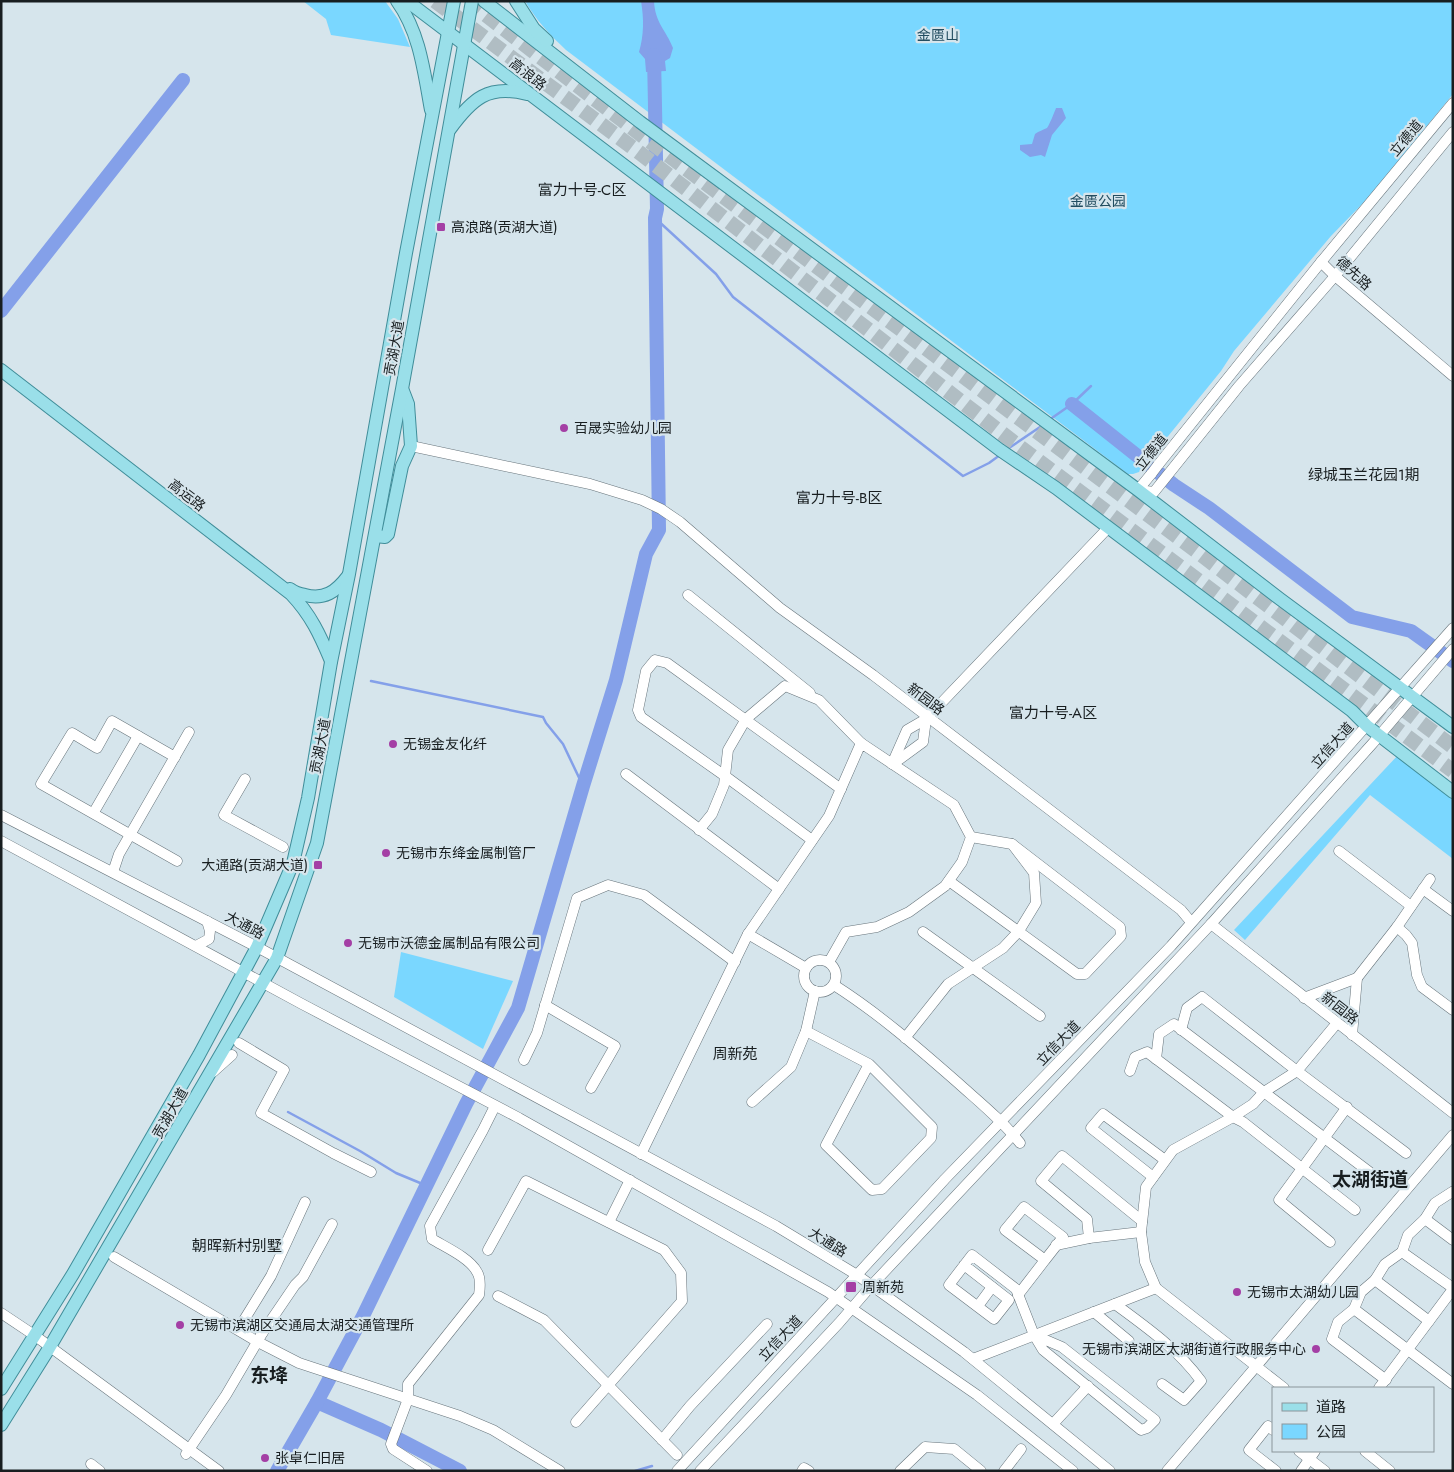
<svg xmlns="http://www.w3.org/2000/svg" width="1454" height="1472" viewBox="0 0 1454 1472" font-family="Jost,'Noto Sans SC',sans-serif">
	<rect width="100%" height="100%" fill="#d6e5ec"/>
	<g fill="#7ad7ff">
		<polygon points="303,1 385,1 398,19 410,47 331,35 326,19"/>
		<path d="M 525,1 L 1453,1 L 1453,94 L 1368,198 L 1331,236 L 1234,351 L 1221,371 L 1139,472 L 1133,474 L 1128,474 L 566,50 C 550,35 536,20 525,1 Z"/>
		<polygon points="1399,754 1453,795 1453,859 1370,795 1245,940 1234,930"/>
		<polygon points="401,952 513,981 483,1049 394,997"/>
	</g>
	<g fill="#84a0e9">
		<path d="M 641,1 L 654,1 C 655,23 666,30 673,48 L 670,58 L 665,61 L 666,71 L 646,72 L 645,59 L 639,52 C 644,35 644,19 641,1 Z"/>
		<path d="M 1056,108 L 1062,108 L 1066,118 L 1052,135 L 1045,157 L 1041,155 L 1030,157 L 1020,150 L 1020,145 L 1032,144 L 1035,134 C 1039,131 1043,130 1047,128 C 1049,126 1055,111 1056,108 Z"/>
	</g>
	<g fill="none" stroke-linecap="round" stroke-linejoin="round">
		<g stroke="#84a0e9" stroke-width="2.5">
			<polyline points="655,218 716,274 733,297 963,476 989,463 1000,455"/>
			<polyline points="1049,420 1072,404 1091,386"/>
			<polyline points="1006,450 1043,425"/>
			<polyline points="371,681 543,717 546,723 563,744 583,786"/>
			<polyline points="288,1112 360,1151 396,1173 425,1185"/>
			<polyline points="635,1471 652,1466"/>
		</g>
		<g stroke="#84a0e9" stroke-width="14">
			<polyline points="1,311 183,80"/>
			<polyline points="1072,404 1174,485 1209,508 1352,617 1411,631 1453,661"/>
			<polyline points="317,1402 381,1430 460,1471"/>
			<polyline points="277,1471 317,1402 363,1316 466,1104 518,1008 583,786 616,680 646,554 659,530 655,218 657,209 654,55"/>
		</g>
		<g stroke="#b0bdc3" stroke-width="15" stroke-dasharray="15 8" stroke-linecap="butt">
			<polyline points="435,1 640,153 1012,441 1453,771"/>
			<polyline points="468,1 644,137 1199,553 1453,747"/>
		</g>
		<defs>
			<g id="minor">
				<polyline points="1321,262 1335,276 1453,376"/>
				<polyline points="411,446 590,484 642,500 661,509 680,522 780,608 873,675 1181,910 1191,922"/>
				<polyline points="1158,465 1321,262 1453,103"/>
				<polyline points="1138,490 1154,492 1239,386 1335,276 1453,132"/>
				<polyline points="1138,490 1152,473"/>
				<polyline points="688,595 810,693"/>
				<polyline points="175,757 112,721 97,748 72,733 41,784 177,861"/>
				<polyline points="892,764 907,730 926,719 1108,528"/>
				<polyline points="893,764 923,742 926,719"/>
				<polyline points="626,774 779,889"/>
				<polyline points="245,779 224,815 283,847"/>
				<polyline points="94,812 138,736"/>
				<polyline points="1,815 257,947 776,1226 857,1275 964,1352 1110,1471"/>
				<polyline points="699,830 712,814 724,785 728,750 746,719 785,686 819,700 861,743"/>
				<polyline points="812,840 725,776 641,717 638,710 646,671 655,660 667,663 841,789"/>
				<polyline points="1,841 302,1004 519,1118 828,1292 977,1395 1073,1471"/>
				<polyline points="1339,851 1411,906"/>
				<polyline points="113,872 119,854 189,732"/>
				<polyline points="949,881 1077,974 1085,974 1121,936 1120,927 1012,844"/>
				<polyline points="1423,889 1453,911"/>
				<polyline points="1211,924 1453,1113"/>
				<polyline points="1397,927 1406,935 1412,943 1417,975 1422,987 1453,1010"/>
				<polyline points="923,932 1040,1016"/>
				<polyline points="748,934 829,816 861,743 954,805 971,837 962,862 945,886 909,912 877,927 846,932 829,962"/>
				<polyline points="196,946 209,939 210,931 207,921"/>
				<circle cx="820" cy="976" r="16"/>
				<path d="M 834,985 C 878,1013 917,1047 957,1082 C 978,1101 1002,1120 1020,1143"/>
				<polyline points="1304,998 1357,978 1397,927 1430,879"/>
				<polyline points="545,1005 615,1046 591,1088"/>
				<polyline points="1181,1030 1187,1008 1202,997 1297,1071 1406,1153"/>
				<polyline points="806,1031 869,1064 932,1127 931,1138 882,1189 872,1190 826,1145 869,1064"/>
				<polyline points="1352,1035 1357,978"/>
				<polyline points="905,1038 948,984 1003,948 1019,931 1036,903 1034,873 1012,844 971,837"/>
				<polyline points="239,1043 284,1070 261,1113 333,1153 371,1172"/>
				<polyline points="1156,1059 1159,1034 1174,1024 1380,1180"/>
				<polyline points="524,1060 537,1033 577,898 608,885 644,895 735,962"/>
				<polyline points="1130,1071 1135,1057 1147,1052 1233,1117 1243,1122 1355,1210"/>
				<polyline points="213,1072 232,1055"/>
				<polyline points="752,1102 791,1067 806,1031 815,991"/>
				<polyline points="641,1154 748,934 806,968"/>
				<polyline points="1153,1177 1091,1128 1103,1114 1165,1160"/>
				<polyline points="1425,1219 1453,1240"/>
				<polyline points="609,1222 630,1180"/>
				<polyline points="1089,1238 1141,1232"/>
				<polyline points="1330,1242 1279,1200 1347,1107"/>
				<polyline points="1056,1245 1089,1238 1087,1219 1041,1181 1062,1156 1142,1221"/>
				<polyline points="488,1250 526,1181 664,1250 681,1273 682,1301 576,1422"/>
				<polyline points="1402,1252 1453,1288"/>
				<polyline points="114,1257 258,1342 299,1363 460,1416 493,1430 560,1471"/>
				<polyline points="964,1265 1009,1300 994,1319 949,1285 972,1255 1016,1289 1034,1335 1062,1347 1155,1420 1147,1428 1141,1430 1043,1350 1034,1335"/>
				<polyline points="1375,1280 1429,1321"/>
				<polyline points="1018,1295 1045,1260 1005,1230 1024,1207 1063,1237 1045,1260"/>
				<polyline points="498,1296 544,1320 677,1455"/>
				<path d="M 1115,1304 C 1146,1327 1178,1349 1201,1381 L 1184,1400 L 1162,1384"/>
				<polyline points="978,1306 992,1287"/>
				<polyline points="1354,1309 1453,1384"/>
				<polyline points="1094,1312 1129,1341"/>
				<polyline points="1,1313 34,1335 219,1471"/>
				<polyline points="263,1332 244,1320 271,1276 305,1202"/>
				<polyline points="973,1359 1156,1288"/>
				<polyline points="1386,1380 1332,1339 1338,1322 1354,1309 1361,1292 1375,1280 1385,1264 1402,1252 1408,1235 1425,1219 1435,1203 1452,1192 1453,1193"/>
				<polyline points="1284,1388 1156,1288 1145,1262 1141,1232 1146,1187 1173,1150 1233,1117 1253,1104 1264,1092 1297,1071 1337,1023"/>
				<polyline points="1379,1388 1453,1289"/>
				<polyline points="1053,1424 1088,1386"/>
				<polyline points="1273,1430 1268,1426 1249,1450 1276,1471"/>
				<polyline points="662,1440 690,1406 767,1324"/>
				<polyline points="1299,1451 1325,1471"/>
				<polyline points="1365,1451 1390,1471"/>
				<polyline points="186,1454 226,1395 263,1332 295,1285 303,1277 332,1224"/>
				<polyline points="91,1464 100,1471"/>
				<path d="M 427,1471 L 393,1449 L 391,1444 L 408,1399 L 408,1384 L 479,1295 C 480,1288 481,1278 477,1272 C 470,1258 445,1247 432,1239 L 430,1226 L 483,1130 L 495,1106"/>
				<polyline points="677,1471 945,1179 1171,946 1453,628"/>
				<polyline points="700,1471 839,1323 871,1286 1211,924 1373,743 1453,649"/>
				<polyline points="802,1471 804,1468 809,1471"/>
				<polyline points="900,1471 925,1447 954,1449 981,1471"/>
				<polyline points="1004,1471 1021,1449"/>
				<polyline points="1167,1471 1453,1135"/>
				<polyline points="1301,1471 1315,1451"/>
			</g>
			<g id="major">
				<path d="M 397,1 C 420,33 424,72 431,110"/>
				<polyline points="407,1 1000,450 1056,488 1352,711 1367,726 1453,792"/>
				<polyline points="484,1 640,122 1138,490 1280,599 1453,727"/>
				<polyline points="516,1 534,29 547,41"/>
				<path d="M 450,129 C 472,99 488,84 527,94"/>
				<path d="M 1,370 L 291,594 C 311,615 320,635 331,661"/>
				<polyline points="375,536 385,537 388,534 402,466 411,446 408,404 403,391"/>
				<path d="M 290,589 C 295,593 299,594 305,595 C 324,600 336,592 348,576"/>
				<polyline points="1,1389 73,1274 199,1055 257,947 293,863 308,798 331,662 349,574 406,253 454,1"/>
				<polyline points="1,1425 48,1350 277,958 317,843 402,389 472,1"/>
			</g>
		</defs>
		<use href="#minor" stroke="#68757c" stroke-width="11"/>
		<use href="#major" stroke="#408d99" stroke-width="14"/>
		<use href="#minor" stroke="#fff" stroke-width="10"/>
		<use href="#major" stroke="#9adfe9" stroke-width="12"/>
		<defs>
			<polyline id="minor-bridge" points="1152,473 1158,465"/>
		</defs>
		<use href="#minor-bridge" stroke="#68757c" stroke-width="11" stroke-linecap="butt"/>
		<use href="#minor-bridge" stroke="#fff" stroke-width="10"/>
	</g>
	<g fill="#a43fa5" stroke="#d6e5ec" stroke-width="2">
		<rect x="436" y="222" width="10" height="10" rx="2.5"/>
		<circle cx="564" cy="428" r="5"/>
		<circle cx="393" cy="744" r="5"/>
		<circle cx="386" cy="853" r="5"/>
		<rect x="313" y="860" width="10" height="10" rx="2.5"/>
		<circle cx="348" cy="943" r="5"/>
		<rect x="845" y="1281" width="12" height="12" rx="2.5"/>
		<circle cx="1237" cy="1292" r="5"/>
		<circle cx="180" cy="1325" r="5"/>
		<circle cx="1316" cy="1349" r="5"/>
		<circle cx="265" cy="1458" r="5"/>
	</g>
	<g text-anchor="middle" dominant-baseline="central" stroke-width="4.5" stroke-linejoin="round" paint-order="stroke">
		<g font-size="14" fill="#224d60" stroke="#d6e5ec">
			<text x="938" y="35">金匮山</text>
			<text x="1098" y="201">金匮公园</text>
		</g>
		<g font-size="14" fill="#181e20" stroke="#d6e5ec">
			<text transform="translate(528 74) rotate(38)">高浪路</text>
			<text transform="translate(1406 138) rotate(-50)">立德道</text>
			<text transform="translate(1354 273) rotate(42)">德先路</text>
			<text transform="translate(394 348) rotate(-80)">贡湖大道</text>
			<text transform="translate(1151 452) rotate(-51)">立德道</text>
			<text transform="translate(187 495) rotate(38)">高运路</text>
			<text transform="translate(926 699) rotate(37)">新园路</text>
			<text transform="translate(1332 745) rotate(-48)">立信大道</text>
			<text transform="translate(320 746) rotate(-79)">贡湖大道</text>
			<text transform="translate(245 925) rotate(28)">大通路</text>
			<text transform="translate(1340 1008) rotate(38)">新园路</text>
			<text transform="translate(1058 1043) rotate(-46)">立信大道</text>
			<text transform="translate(170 1113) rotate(-60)">贡湖大道</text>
			<text transform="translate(828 1242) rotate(32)">大通路</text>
			<text transform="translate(780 1338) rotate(-47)">立信大道</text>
		</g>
		<g font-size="14" fill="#181e20" stroke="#d6e5ec" text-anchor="start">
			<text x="451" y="227">高浪路(贡湖大道)</text>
			<text x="574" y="428">百晟实验幼儿园</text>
			<text x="403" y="744">无锡金友化纤</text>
			<text x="396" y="853">无锡市东绛金属制管厂</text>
			<text x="308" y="865" text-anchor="end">大通路(贡湖大道)</text>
			<text x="358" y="943">无锡市沃德金属制品有限公司</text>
			<text x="862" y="1287">周新苑</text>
			<text x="1247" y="1292">无锡市太湖幼儿园</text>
			<text x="190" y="1325">无锡市滨湖区交通局太湖交通管理所</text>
			<text x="1306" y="1349" text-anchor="end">无锡市滨湖区太湖街道行政服务中心</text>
			<text x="275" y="1458">张卓仁旧居</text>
		</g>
		<g font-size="15" fill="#181e20" stroke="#d6e5ec">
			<text x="582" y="190">富力十号-C区</text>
			<text x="1364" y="475">绿城玉兰花园1期</text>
			<text x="839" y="498">富力十号-B区</text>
			<text x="1053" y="713">富力十号-A区</text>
			<text x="735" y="1054">周新苑</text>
			<text x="237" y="1246">朝晖新村别墅</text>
		</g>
		<g font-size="19" font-weight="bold" fill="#181e20" stroke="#d6e5ec">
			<text x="1370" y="1179">太湖街道</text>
			<text x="269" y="1375">东鿍</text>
		</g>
	</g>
	<rect width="1454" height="1472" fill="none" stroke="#181e20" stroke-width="5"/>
	<rect x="1272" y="1387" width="162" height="65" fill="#d6e5ec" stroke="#8a959a"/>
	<rect x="1282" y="1403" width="25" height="8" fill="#9adfe9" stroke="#8a959a"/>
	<text x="1316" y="1412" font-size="15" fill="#181e20">道路</text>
	<rect x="1282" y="1424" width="25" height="15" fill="#7ad7ff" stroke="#8a959a"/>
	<text x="1316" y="1437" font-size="15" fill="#181e20">公园</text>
</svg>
